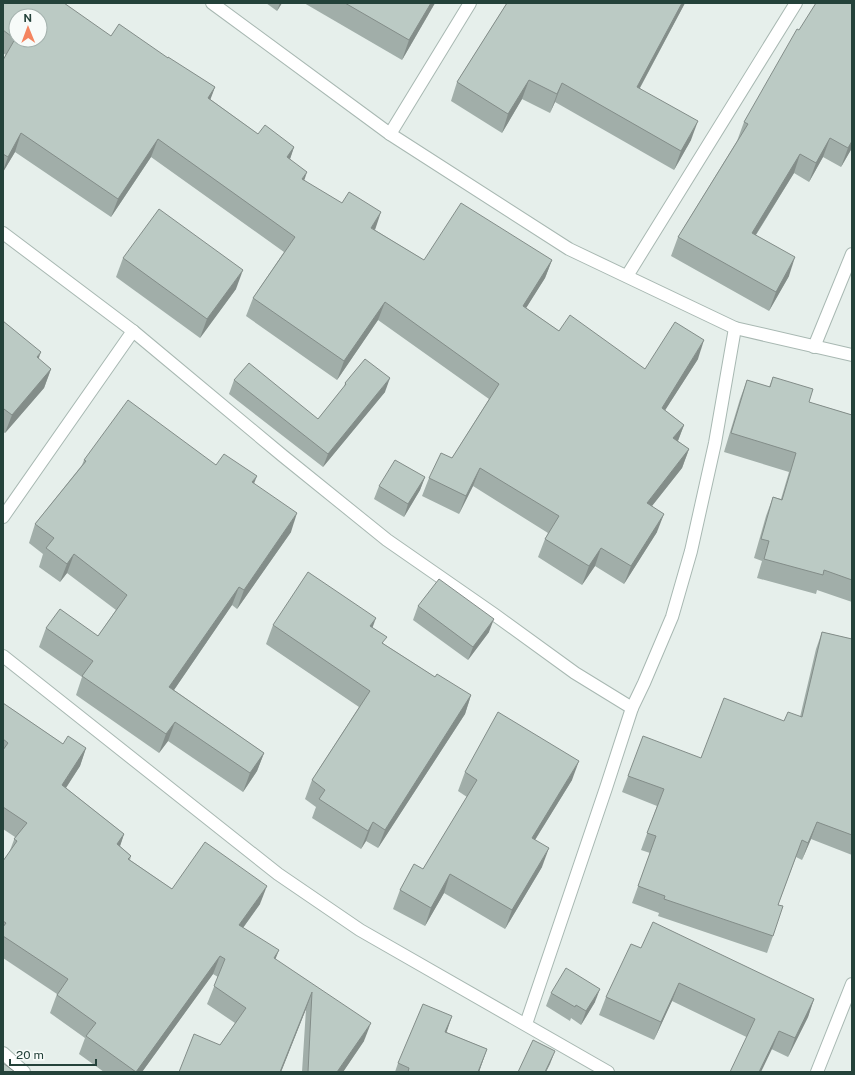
<svg xmlns="http://www.w3.org/2000/svg" width="855" height="1075" viewBox="0 0 855 1075" font-family="'Public Sans',sans-serif">
	<rect width="100%" height="100%" fill="#e6efeb"/>
	<g fill="none" stroke-linecap="round" stroke-linejoin="round">
		<defs>
			<g id="minor">
				<polyline points="212,3 390,134 569,249 735,328 852,355"/>
				<polyline points="390,134 470,3"/>
				<polyline points="3,233 133,331 283,456 387,540 495,615 575,673 632,708"/>
				<polyline points="627,276 796,3"/>
				<polyline points="814,347 852,254"/>
				<polyline points="3,517 133,331"/>
				<polyline points="3,656 278,874 360,930 608,1072"/>
				<polyline points="526,1024 606,788 632,708 644,683 672,617 691,551 715,443 735,328"/>
				<polyline points="3,1053 24,1072"/>
				<polyline points="817,1072 852,984"/>
			</g>
		</defs>
		<use href="#minor" stroke="#a8b8b2" stroke-width="14"/>
		<use href="#minor" stroke="#fff" stroke-width="12"/>
	</g>
	<g fill="#a1aea9">
		<polygon points="3,3 111,36 168,58 215,87 210,99 258,134 294,147 290,159 304,180 375,230 424,260 552,260 545,278 526,308 559,331 645,369 698,359 665,410 684,425 678,441 689,449 682,468 652,506 657,532 624,584 595,566 582,585 538,557 545,539 548,533 473,486 459,514 422,496 429,478 452,458 489,399 378,320 337,380 246,316 253,298 284,252 151,157 111,217 15,152 3,172 3,60 6,55 3,53"/>
		<polygon points="266,3 282,3 277,11"/>
		<polygon points="304,3 435,3 402,60"/>
		<polygon points="507,3 685,3 640,88 691,140 674,170 555,102 550,113 522,99 502,133 451,101 457,82"/>
		<polygon points="799,30 852,148 841,167 823,157 809,182 794,173 756,235 789,276 769,311 671,256 678,237 737,141 744,122"/>
		<polygon points="123,258 236,289 200,338 116,277"/>
		<polygon points="3,321 38,359 51,369 44,388 5,433 3,432"/>
		<polygon points="773,377 809,402 852,415 852,602 817,590 816,594 757,578 762,561 754,558 766,516 773,497 781,499 789,472 724,452 740,399 747,380 769,387"/>
		<polygon points="234,380 318,419 344,387 345,383 385,392 323,467 229,394"/>
		<polygon points="84,460 216,465 254,484 291,532 237,609 232,605 174,690 264,753 257,771 243,792 168,741 159,753 76,695 82,677 39,647 46,628 98,636 116,610 67,573 60,582 39,567 43,554 29,543 35,524 82,465"/>
		<polygon points="425,477 420,490 404,517 374,499 379,486"/>
		<polygon points="418,606 489,632 468,660 413,620"/>
		<polygon points="273,625 372,628 384,644 435,677 471,695 465,714 378,848 366,841 361,849 312,818 316,807 305,799 312,780 359,707 266,644"/>
		<polygon points="822,632 852,639 852,855 811,839 802,860 796,857 778,905 773,936 767,953 658,916 659,913 632,903 650,853 641,850 657,806 622,792 628,776 701,758 784,721 800,717 816,649"/>
		<polygon points="3,703 63,744 86,748 80,766 66,788 124,834 120,846 131,856 130,860 172,889 260,904 243,928 275,959 364,1041 343,1072 302,1072 306,1009 281,1072 179,1072 220,1045 235,1023 207,1004 218,977 213,974 142,1072 104,1072 79,1054 85,1038 50,1013 57,994 3,958 3,861 9,853 15,837 3,829"/>
		<polygon points="465,772 572,780 535,840 542,867 505,929 444,893 425,926 393,909 400,890 423,869 467,797 458,791"/>
		<polygon points="641,948 814,999 808,1017 788,1057 672,1001 654,1040 599,1015 606,997"/>
		<polygon points="551,993 595,1002 581,1025 571,1018 570,1021 546,1006"/>
		<polygon points="452,1016 446,1032 487,1049 479,1072 395,1072 398,1063"/>
	</g>
	<g fill="#838d89">
		<polygon points="280,3 282,3 277,11"/>
		<polygon points="431,3 435,3 402,60 409,40"/>
		<polygon points="682,3 685,3 630,106 637,87"/>
		<polygon points="529,80 522,99 502,133 508,114"/>
		<polygon points="562,83 555,102 550,113 557,94"/>
		<polygon points="215,87 208,106 208,98"/>
		<polygon points="698,121 691,140 674,170 681,151"/>
		<polygon points="21,133 15,152 3,172 3,171 8,157"/>
		<polygon points="830,138 823,157 809,182 816,163"/>
		<polygon points="158,139 151,157 111,217 118,199"/>
		<polygon points="852,141 852,148 841,167 848,148"/>
		<polygon points="294,147 288,165 287,157"/>
		<polygon points="800,154 794,173 745,252 752,233"/>
		<polygon points="307,172 301,190 302,179"/>
		<polygon points="381,212 375,230 371,228"/>
		<polygon points="795,257 789,276 769,311 776,292"/>
		<polygon points="552,260 545,278 516,324 523,306"/>
		<polygon points="243,270 236,289 200,338 207,319"/>
		<polygon points="385,302 378,320 337,380 344,361"/>
		<polygon points="704,340 698,359 655,426 662,408"/>
		<polygon points="41,352 34,371 37,357"/>
		<polygon points="51,369 44,388 5,433 12,415"/>
		<polygon points="390,378 385,392 323,467 328,454"/>
		<polygon points="684,425 677,443 673,438"/>
		<polygon points="689,449 682,468 640,521 647,503"/>
		<polygon points="480,468 473,486 459,514 466,496"/>
		<polygon points="257,476 250,494 252,482"/>
		<polygon points="425,477 420,490 404,517 408,504"/>
		<polygon points="297,513 291,532 237,609 244,590"/>
		<polygon points="664,514 657,532 624,584 631,566"/>
		<polygon points="601,548 595,566 582,585 589,566"/>
		<polygon points="74,554 67,573 60,582 67,564"/>
		<polygon points="239,587 232,605 163,706 169,687"/>
		<polygon points="376,618 369,637 370,626"/>
		<polygon points="494,619 489,632 468,660 473,647"/>
		<polygon points="471,695 465,714 378,848 385,830"/>
		<polygon points="175,722 168,741 159,753 166,734"/>
		<polygon points="86,748 80,766 56,803 62,785"/>
		<polygon points="264,753 257,771 243,792 250,773"/>
		<polygon points="579,761 572,780 525,856 532,838"/>
		<polygon points="373,822 366,841 361,849 368,831"/>
		<polygon points="817,822 811,839 802,860 808,843"/>
		<polygon points="124,834 118,852 117,844"/>
		<polygon points="549,848 542,867 505,929 512,910"/>
		<polygon points="450,874 444,893 425,926 431,908"/>
		<polygon points="267,886 260,904 232,943 239,925"/>
		<polygon points="279,950 272,968 274,958"/>
		<polygon points="220,956 213,974 142,1072 135,1072"/>
		<polygon points="679,983 672,1001 654,1040 661,1022"/>
		<polygon points="600,989 595,1002 581,1025 586,1011"/>
		<polygon points="312,992 306,1009 281,1072 280,1072"/>
		<polygon points="814,999 808,1017 788,1057 795,1038"/>
		<polygon points="452,1016 446,1034 445,1032"/>
		<polygon points="371,1023 364,1041 343,1072 337,1072"/>
		<polygon points="779,1031 772,1049 761,1072 759,1072"/>
		<polygon points="487,1049 481,1066 479,1072 478,1072"/>
		<polygon points="555,1051 550,1064 546,1072 545,1072"/>
	</g>
	<g fill="#bbcac4" stroke="#838d89" fill-rule="evenodd">
		<path d="M 3,3 L 64,3 L 111,36 L 119,24 L 168,58 L 168,57 L 215,87 L 208,98 L 258,134 L 265,125 L 294,147 L 287,157 L 307,172 L 302,179 L 342,203 L 349,192 L 381,212 L 371,228 L 424,260 L 461,203 L 552,260 L 523,306 L 559,331 L 570,315 L 645,369 L 675,322 L 704,340 L 662,408 L 684,425 L 673,438 L 689,449 L 647,503 L 664,514 L 631,566 L 601,548 L 589,566 L 545,539 L 559,516 L 480,468 L 466,496 L 429,478 L 441,453 L 452,458 L 499,384 L 385,302 L 344,361 L 253,298 L 295,237 L 158,139 L 118,199 L 21,133 L 8,157 L 3,154 L 3,60 L 15,39 L 3,30 ZM 16,16 L 40,16 L 40,40 L 16,40 Z"/>
		<polygon points="345,3 431,3 409,40"/>
		<polygon points="507,3 682,3 637,87 698,121 681,151 562,83 557,94 529,80 508,114 457,82"/>
		<polygon points="816,3 852,3 852,141 848,148 830,138 816,163 800,154 752,233 795,257 776,292 678,237 748,124 744,122 797,29 799,30"/>
		<polygon points="159,209 243,270 207,319 123,258"/>
		<polygon points="3,321 41,352 37,357 51,369 12,415 4,409 3,411"/>
		<polygon points="365,359 390,378 328,454 234,380 249,363 318,419 346,384 345,383"/>
		<polygon points="773,377 813,389 809,402 852,415 852,580 824,570 823,575 764,559 769,541 761,539 773,497 782,500 796,453 731,433 747,380 770,387"/>
		<polygon points="128,400 216,465 224,454 257,476 252,482 297,513 244,590 239,587 169,687 264,753 250,773 175,722 166,734 82,676 93,661 46,628 60,609 98,636 127,595 74,554 67,564 46,548 54,538 35,524 86,461 84,460"/>
		<polygon points="395,460 425,477 408,504 379,486"/>
		<polygon points="308,572 376,618 370,626 387,637 382,643 435,677 437,674 471,695 385,830 373,822 368,831 319,799 325,790 312,780 370,691 273,625"/>
		<polygon points="439,579 494,619 473,647 418,606"/>
		<polygon points="822,632 852,639 852,835 817,822 808,843 802,840 778,905 783,906 773,936 664,899 665,896 638,886 656,836 647,833 664,789 628,776 643,736 701,758 724,698 784,721 788,712 802,717"/>
		<polygon points="3,703 63,744 68,736 86,748 62,785 124,834 117,844 131,856 128,859 172,889 205,842 267,886 239,925 279,950 274,958 371,1023 337,1072 308,1072 312,992 280,1072 179,1072 194,1034 220,1045 246,1008 214,986 225,959 220,956 136,1072 86,1036 96,1023 57,995 68,979 3,936 3,927 6,923 3,921 3,861 17,841 14,839 27,823 3,807 3,750 8,743 3,739"/>
		<polygon points="498,712 579,761 532,838 549,848 512,910 450,874 431,908 400,890 414,864 423,869 477,780 465,772"/>
		<polygon points="653,922 814,999 795,1038 779,1031 759,1072 730,1072 755,1019 679,983 661,1022 606,997 631,944 641,948"/>
		<polygon points="566,968 600,989 586,1011 576,1005 575,1007 551,993"/>
		<polygon points="423,1004 452,1016 445,1032 487,1049 478,1072 408,1072 409,1068 398,1063"/>
		<polygon points="533,1040 555,1051 545,1072 518,1072"/>
		<polygon points="3,1063 15,1072 3,1072"/>
	</g>
	<rect width="855" height="1075" fill="none" stroke="#24423a" stroke-width="8"/>
	<g transform="translate(28 28) rotate(359)"><circle r="19" fill="#f7fbf9" stroke="#a3b1ad"/>
	<path d="M0-3L7 15L0 10L-7 15Z" fill="#f4845f"/>
	<text y="-6" font-size="11" font-weight="bold" text-anchor="middle" fill="#24423a">N</text>
	</g>
	<path d="M10 1059v6h86v-6" fill="none" stroke="#24423a" stroke-width="2"/>
	<text x="16" y="1059" font-size="12" fill="#24423a" stroke="#f7fbf9" stroke-width="3" paint-order="stroke">20 m</text>
</svg>
